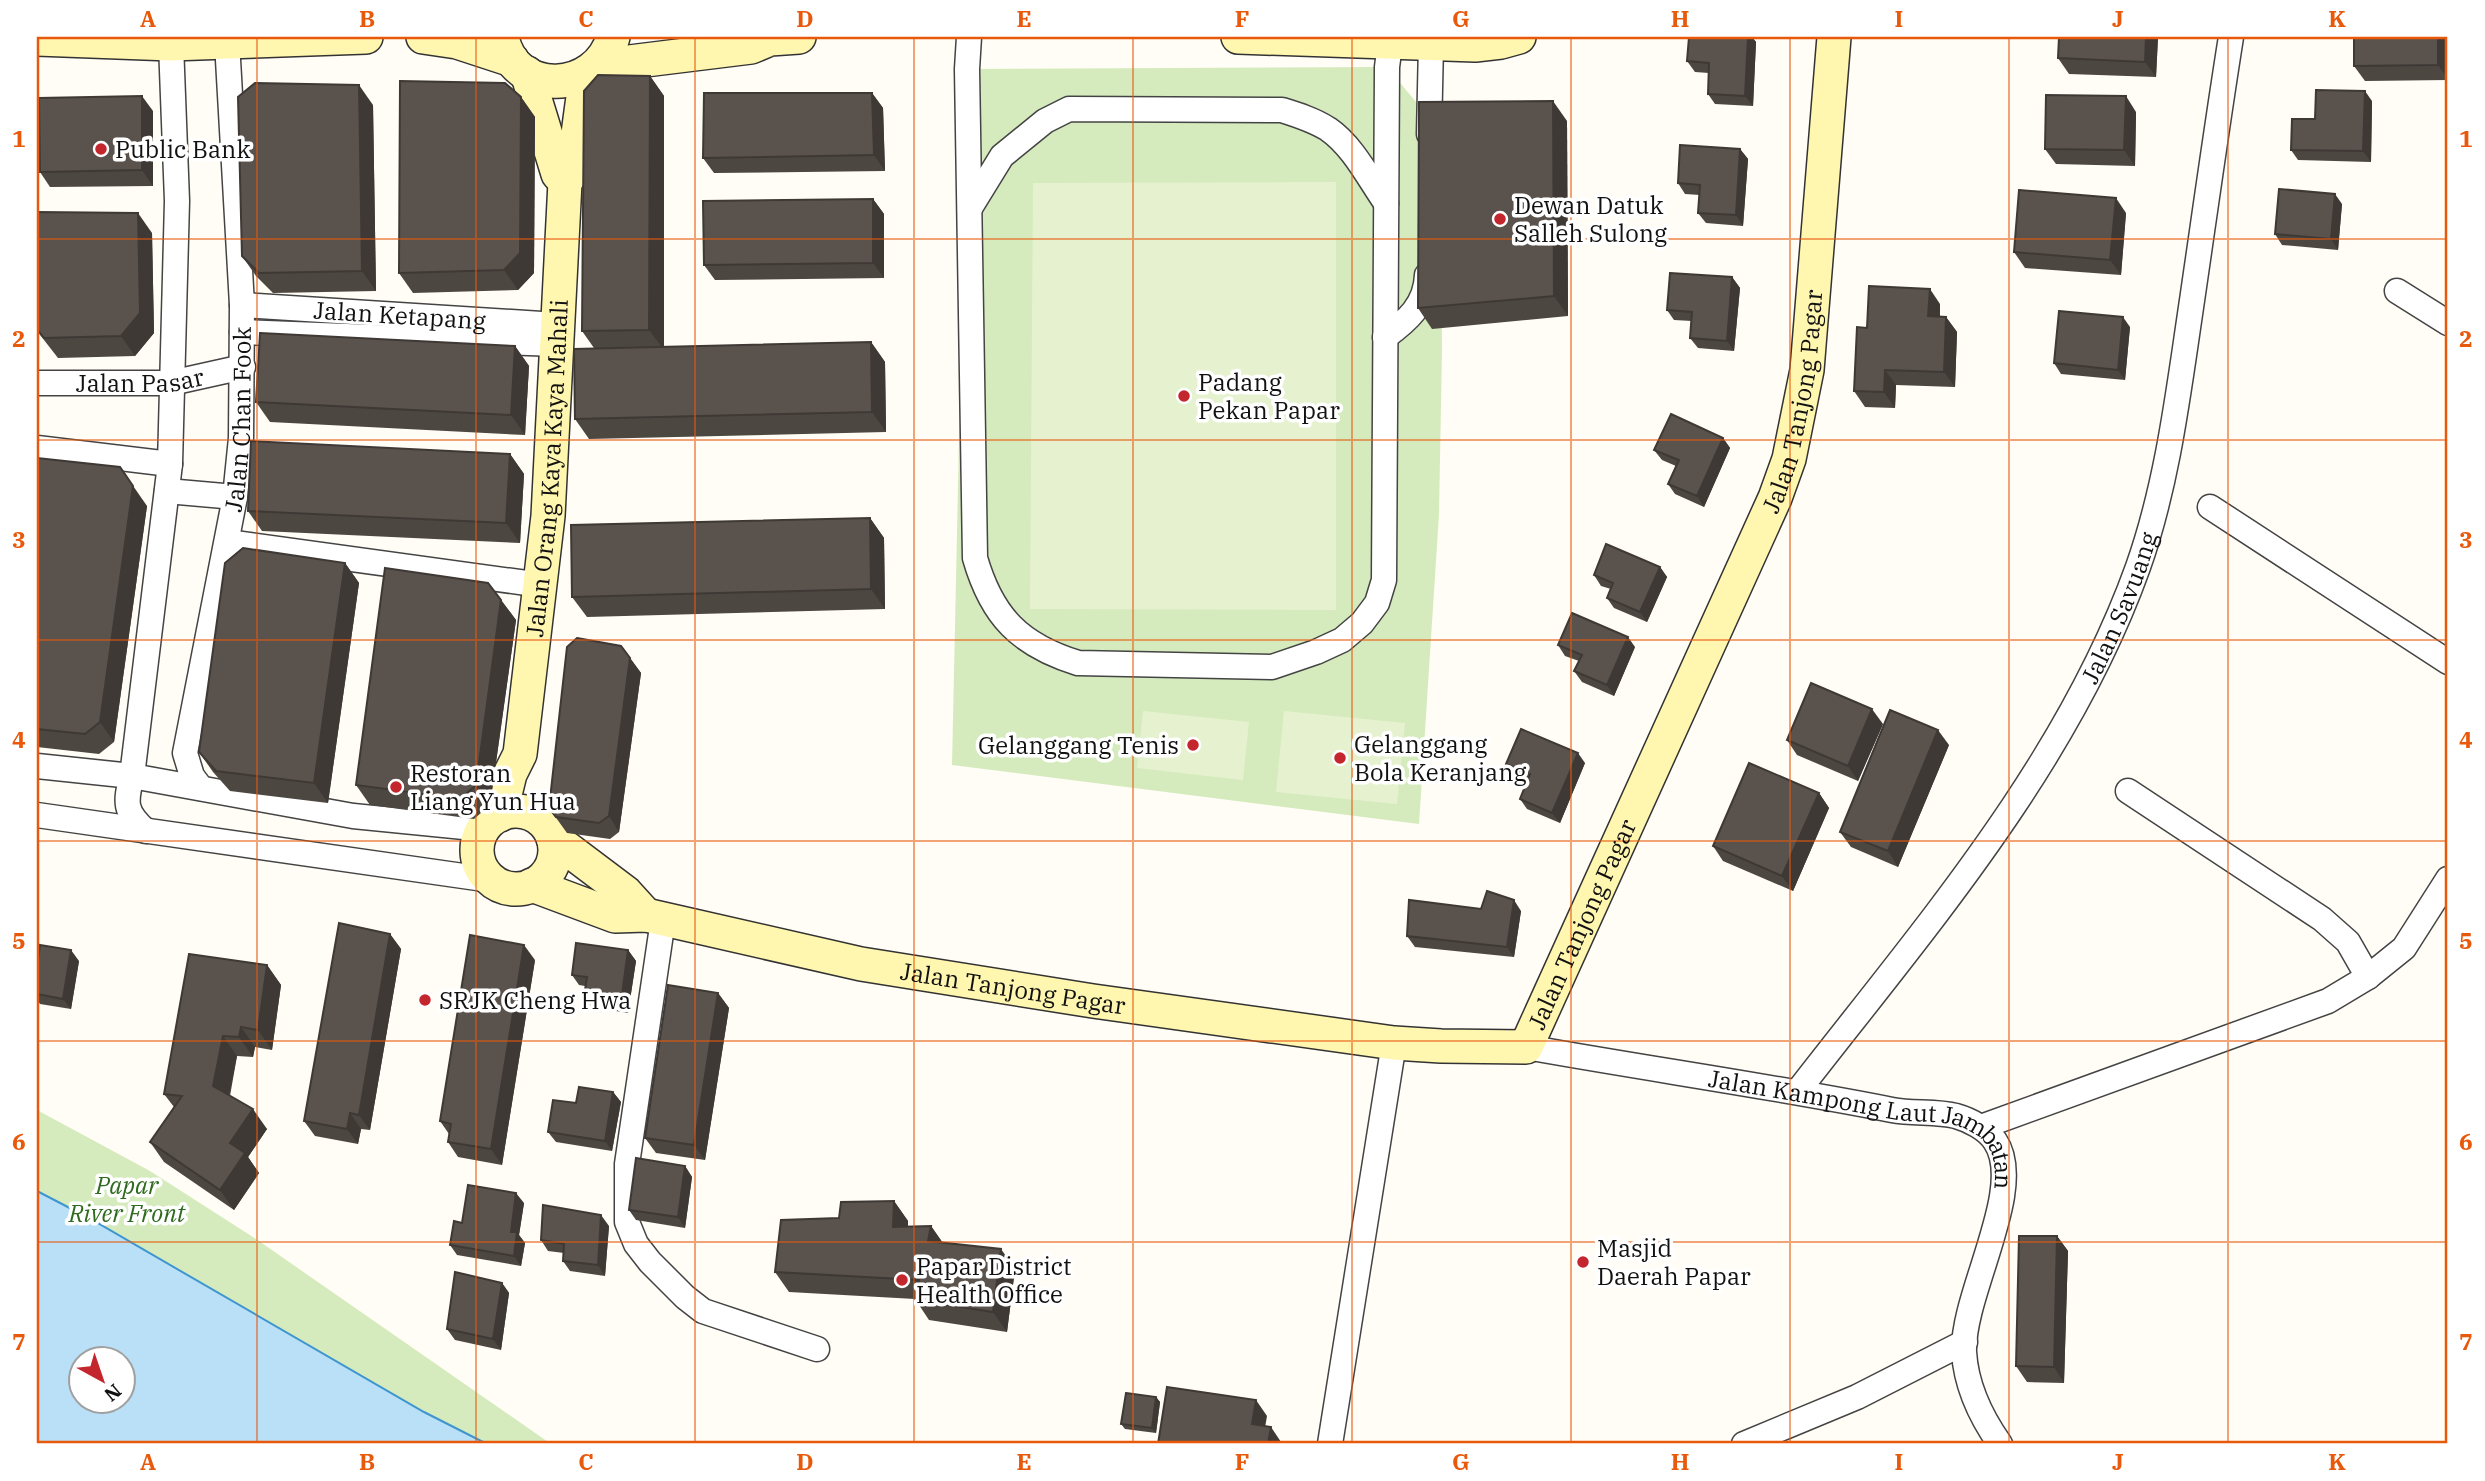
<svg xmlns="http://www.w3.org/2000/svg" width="2485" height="1481" viewBox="0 0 2485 1481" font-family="'IBM Plex Serif',serif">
	<rect width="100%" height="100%" fill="#fffdf5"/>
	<g fill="#d5ebbd">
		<polygon points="1387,67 1440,131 1442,349 1439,514 1419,824 952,765 967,69"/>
		<polygon points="37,1110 150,1171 256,1239 551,1444 487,1444 424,1412 89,1218 37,1191"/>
	</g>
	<g fill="#e6f2cf">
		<polygon points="1336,182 1336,610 1030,609 1033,183"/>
		<polygon points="1143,711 1249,722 1243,780 1137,768"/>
		<polygon points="1284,711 1405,723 1397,804 1276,792"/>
	</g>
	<path fill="#b9e0f7" stroke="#3f96cf" stroke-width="2" fill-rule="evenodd" d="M 37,1191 L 89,1218 L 424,1412 L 487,1444 L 37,1444 ZM 80,1358 L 122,1358 L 122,1400 L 80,1400 Z"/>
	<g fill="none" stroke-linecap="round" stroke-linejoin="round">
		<defs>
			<g id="street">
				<path d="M 969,37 L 967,69 L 975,558 C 992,617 1020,645 1078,663 L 1272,667 L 1316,652 L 1342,640 L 1362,623 L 1377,603 L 1384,580 L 1387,67 L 1390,44"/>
				<polyline points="1429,134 1431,44"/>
				<path d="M 970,208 L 1002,156 L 1045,121 L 1069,109 L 1282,110 C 1298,115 1314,120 1328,129 C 1353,146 1369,179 1386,203"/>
				<polyline points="2397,291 2448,323"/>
				<path id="s1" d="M 242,305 L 557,325"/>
				<polyline points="242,332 556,344"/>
				<path d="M 1385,337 C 1407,321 1426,305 1427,275"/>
				<path id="s2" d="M 37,383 L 171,383 L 243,367"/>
				<polyline points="37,448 170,464"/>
				<polyline points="167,491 235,497"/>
				<polyline points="2210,507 2448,662"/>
				<polyline points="227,542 541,585"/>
				<polyline points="37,766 132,776 353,816 484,829"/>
				<path id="s3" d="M 201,788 L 192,776 L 185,753 L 235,497 L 241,438 L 242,305 L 227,42"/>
				<polyline points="2128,791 2322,919 2348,942 2368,977"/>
				<polyline points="37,815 491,880"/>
				<path d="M 146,831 C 124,812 125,802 132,776 L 170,464 L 177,201 L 171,44"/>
				<polyline points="663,920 627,1164 627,1222 636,1244 650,1262 685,1297 703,1311 817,1349"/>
				<path id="s4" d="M 1526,1047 C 1648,1069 1771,1086 1892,1110 C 1913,1114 1936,1111 1956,1116 C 1970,1120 1987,1129 1995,1141 C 2027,1188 1962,1293 1964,1352 C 1966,1386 1981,1417 2000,1444"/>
				<path id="s5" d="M 1798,1091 C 1925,927 2067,765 2138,567 C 2166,488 2177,403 2189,321 C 2203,226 2216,131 2231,37"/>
				<polyline points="1981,1127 2328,1001 2368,977 2404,948 2448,879"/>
				<polyline points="1330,1444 1394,1043"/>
				<polyline points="1744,1444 1857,1397 1965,1342"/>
			</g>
			<g id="secondary">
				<polyline points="423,37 457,42 512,60"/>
				<path d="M 502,37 C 514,98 597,94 613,37"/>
				<polyline points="1238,37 1475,45 1501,42 1519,37"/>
				<polyline points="37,39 171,44 366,37"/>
				<polyline points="597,66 751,47 770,39 799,37"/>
				<polyline points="527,73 558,174 565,182"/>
				<circle cx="516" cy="850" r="39"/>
				<path id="s6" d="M 500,815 L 510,774 L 520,754 L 548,516 L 565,182 L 573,171 L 586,75"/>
				<polyline points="553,838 626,893 646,915"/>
				<path id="s7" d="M 532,885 L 615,916 L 646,915 L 861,964 L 1093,1001 L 1394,1043 L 1441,1046 L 1526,1047 L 1775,498 L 1789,459 L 1807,370 L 1834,37"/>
			</g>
		</defs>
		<use href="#street" stroke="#444" stroke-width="27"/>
		<use href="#secondary" stroke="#333" stroke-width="36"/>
		<use href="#street" stroke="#fff" stroke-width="24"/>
		<use href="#secondary" stroke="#fff6b0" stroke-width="33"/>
	</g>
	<g fill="#4d4742">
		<polygon points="1748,37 1752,37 1756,42 1753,106 1715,104 1708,94 1709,73 1695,72 1687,61"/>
		<polygon points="2158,37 2156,77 2069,74 2058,58"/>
		<polygon points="2448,37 2448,80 2365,81 2354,66"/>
		<polygon points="650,76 664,96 664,347 871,342 885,362 886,432 589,439 575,419 594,348 582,331"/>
		<polygon points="872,93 883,108 885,171 714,173 703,158"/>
		<polygon points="521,97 535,117 534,273 518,290 413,293 399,273"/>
		<polygon points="2372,101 2371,162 2298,160 2291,150 2315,119"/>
		<polygon points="373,105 376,291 273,293 256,276 242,256"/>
		<polygon points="153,111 153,186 50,187 40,172"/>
		<polygon points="2136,112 2135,166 2056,164 2045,149"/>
		<polygon points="1567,121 1568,316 1432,329 1418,308"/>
		<polygon points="1740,149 1748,159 1743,226 1706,223 1698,213 1700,195 1685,194 1678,183"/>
		<polygon points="873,199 884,214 884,278 715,280 704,265"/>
		<polygon points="2342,204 2338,250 2282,245 2275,234"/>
		<polygon points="37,212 152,233 154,333 135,356 58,358 37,331"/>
		<polygon points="2126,213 2121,275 2025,268 2014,252"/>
		<polygon points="1732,277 1740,288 1734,351 1698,348 1690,338 1692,321 1674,320 1667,310"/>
		<polygon points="1940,304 1940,316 1946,317 1957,332 1955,387 1896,385 1895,408 1865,407 1854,391 1867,328"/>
		<polygon points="2130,327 2125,380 2061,374 2054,363"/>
		<polygon points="515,346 529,366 525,435 270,422 256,402"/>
		<polygon points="1723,438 1730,448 1704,507 1675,494 1668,484 1676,466 1662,460 1654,450"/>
		<polygon points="510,454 524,474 520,543 262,531 248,511"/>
		<polygon points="37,458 147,506 114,742 99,754 37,747"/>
		<polygon points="870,518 884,538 885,609 587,617 572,597"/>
		<polygon points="345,563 359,583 328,803 230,791 213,772 199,752"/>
		<polygon points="1660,567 1667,577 1647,622 1614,608 1607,598 1611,589 1601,586 1594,575"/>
		<polygon points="501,600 516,620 490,805 474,819 370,805 356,785"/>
		<polygon points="1558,645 1635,647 1614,696 1582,682 1574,671 1579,661 1565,656"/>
		<polygon points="630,658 641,673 619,832 610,839 567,833 549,808"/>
		<polygon points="1883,724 1858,781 1797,755 1787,740"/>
		<polygon points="1949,745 1898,867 1851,847 1840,832"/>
		<polygon points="1585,763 1560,823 1527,809 1520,799 1528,780 1513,774 1506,764"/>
		<polygon points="1819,793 1829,808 1793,891 1723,861 1713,846"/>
		<polygon points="1481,909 1521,911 1514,957 1415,947 1407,936"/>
		<polygon points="390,934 401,949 370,1130 361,1129 358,1144 315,1136 304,1121"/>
		<polygon points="628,950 636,961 628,1013 591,1007 584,997 585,986 579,985 572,975"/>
		<polygon points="535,960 502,1165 458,1157 448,1142 449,1134 440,1121"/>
		<polygon points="79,961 71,1009 40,1004 37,1000 37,967"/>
		<polygon points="267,965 281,985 272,1050 255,1047 253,1057 237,1056 230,1096 267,1129 248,1157 259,1173 234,1210 164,1162 150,1142 174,1107 164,1094"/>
		<polygon points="718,993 729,1008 705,1160 656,1153 645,1138"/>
		<polygon points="613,1092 621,1102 612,1151 556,1142 548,1132 576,1103"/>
		<polygon points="685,1166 692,1177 685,1228 636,1220 629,1210"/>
		<polygon points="894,1201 908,1221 908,1227 931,1226 942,1242 1015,1269 1007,1332 929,1320 915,1299 789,1292 775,1272 839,1218"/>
		<polygon points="524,1203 519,1235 525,1243 521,1266 457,1255 450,1245 462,1223"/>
		<polygon points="609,1226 605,1276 570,1271 563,1261 564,1253 548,1251 541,1240"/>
		<polygon points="2057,1236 2068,1251 2064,1383 2027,1382 2016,1366"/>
		<polygon points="502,1283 509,1293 501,1350 455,1340 447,1329"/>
		<polygon points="1156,1397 1160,1402 1156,1433 1125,1429 1121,1424"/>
	</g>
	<g fill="#3f3936">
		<polygon points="1748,37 1752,37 1756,42 1753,106 1745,96"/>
		<polygon points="2146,37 2158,37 2156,77 2145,62"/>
		<polygon points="2438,37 2448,37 2448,79 2438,65"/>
		<polygon points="650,76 664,96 664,350 649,330"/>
		<polygon points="359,85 373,105 376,291 362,271"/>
		<polygon points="2365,91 2372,101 2371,162 2363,151"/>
		<polygon points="872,93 883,108 885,171 874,155"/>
		<polygon points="142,96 153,111 153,186 142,170"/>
		<polygon points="2126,96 2136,112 2135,166 2124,150"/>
		<polygon points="521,97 535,117 534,273 518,290 504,270"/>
		<polygon points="1553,101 1567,121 1568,316 1554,296"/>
		<polygon points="1740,149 1748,159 1743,226 1736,215"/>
		<polygon points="2335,194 2342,204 2338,250 2331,239"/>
		<polygon points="2116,198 2126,213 2121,275 2110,260"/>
		<polygon points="873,199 884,214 884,278 873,263"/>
		<polygon points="138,213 152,233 154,333 135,356 121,336"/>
		<polygon points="1732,277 1740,288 1734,351 1727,341"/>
		<polygon points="1930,289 1940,304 1939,331 1928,316"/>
		<polygon points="1946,317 1957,332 1955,387 1944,372"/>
		<polygon points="2123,317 2130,327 2125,380 2118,370"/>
		<polygon points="871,342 885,362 886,432 872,412"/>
		<polygon points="515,346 529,366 525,435 511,415"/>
		<polygon points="1885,370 1896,385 1895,408 1884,392"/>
		<polygon points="1723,438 1730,448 1704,507 1697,496"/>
		<polygon points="510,454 524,474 520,543 506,523"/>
		<polygon points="120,467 147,506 114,742 100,722"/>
		<polygon points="870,518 884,538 885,609 871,589"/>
		<polygon points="345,563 359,583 328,803 314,783"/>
		<polygon points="1660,567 1667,577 1647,622 1640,612"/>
		<polygon points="501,600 516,620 490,805 476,785"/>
		<polygon points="1628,637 1635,647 1614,696 1607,685"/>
		<polygon points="630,658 641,673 619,832 609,816"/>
		<polygon points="1872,709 1883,724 1858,781 1848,766"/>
		<polygon points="1938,730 1949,745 1898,867 1888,851"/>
		<polygon points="1578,753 1585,763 1560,823 1552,813"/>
		<polygon points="1819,793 1829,808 1793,891 1782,876"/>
		<polygon points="1514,900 1521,911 1514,957 1507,947"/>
		<polygon points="390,934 401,949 370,1130 359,1115"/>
		<polygon points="524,945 535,960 502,1165 491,1149"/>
		<polygon points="71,950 79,961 71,1009 63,999"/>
		<polygon points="628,950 636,961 628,1013 621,1002"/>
		<polygon points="267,965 281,985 272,1050 258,1030"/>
		<polygon points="718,993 729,1008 705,1160 694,1145"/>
		<polygon points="241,1027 255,1047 253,1057 239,1037"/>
		<polygon points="223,1036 237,1056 227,1106 213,1086"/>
		<polygon points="613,1092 621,1102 612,1151 605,1141"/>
		<polygon points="253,1109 267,1129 248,1157 259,1173 234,1210 220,1190 230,1143"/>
		<polygon points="350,1113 361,1129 358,1144 347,1129"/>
		<polygon points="685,1166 692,1177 685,1228 678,1217"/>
		<polygon points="516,1193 524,1203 519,1235 525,1243 521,1266 514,1256 511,1232"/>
		<polygon points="894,1201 908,1221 907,1247 893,1227"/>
		<polygon points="601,1215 609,1226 605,1276 598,1265"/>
		<polygon points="931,1226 945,1246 928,1241"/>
		<polygon points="2057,1236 2068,1251 2064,1383 2054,1367"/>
		<polygon points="1001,1249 1015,1269 1007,1332 993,1312"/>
		<polygon points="502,1283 509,1293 501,1350 493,1339"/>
		<polygon points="1156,1397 1160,1402 1156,1433 1152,1428"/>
		<polygon points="1256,1400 1267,1416 1263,1439 1252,1424"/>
		<polygon points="1271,1427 1281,1442 1281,1444 1268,1444"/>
	</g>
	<g fill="#5a524d" stroke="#3f3936" stroke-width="2">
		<polygon points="1689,37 1748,37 1745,96 1708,94 1709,63 1687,61"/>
		<polygon points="2059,37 2146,37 2145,62 2058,58"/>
		<polygon points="2354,37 2438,37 2438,65 2354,66"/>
		<polygon points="598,75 650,76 649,330 582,331 584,91"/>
		<polygon points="400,81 505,83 521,97 520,253 504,270 399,273"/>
		<polygon points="255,83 359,85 362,271 259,273 242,256 238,97"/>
		<polygon points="2316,90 2365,91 2363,151 2291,150 2292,119 2315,119"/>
		<polygon points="704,93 872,93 874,155 703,158"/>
		<polygon points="2046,95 2126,96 2124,150 2045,149"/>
		<polygon points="142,96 142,170 40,172 39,98"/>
		<polygon points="1553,101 1554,296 1418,308 1419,102"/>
		<polygon points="1680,145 1740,149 1736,215 1698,213 1700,185 1678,183"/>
		<polygon points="2279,189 2335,194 2331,239 2275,234"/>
		<polygon points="2019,190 2116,198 2110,260 2014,252"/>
		<polygon points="873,199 873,263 704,265 703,201"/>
		<polygon points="37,212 138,213 140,313 121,336 44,338 37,329"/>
		<polygon points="1670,273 1732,277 1727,341 1690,338 1692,312 1667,310"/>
		<polygon points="1869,286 1930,289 1928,316 1946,317 1944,372 1885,370 1884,392 1854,391 1857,327 1867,328"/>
		<polygon points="2059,311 2123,317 2118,370 2054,363"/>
		<polygon points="260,333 515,346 511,415 256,402"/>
		<polygon points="871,342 872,412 575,419 574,349"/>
		<polygon points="1671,414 1723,438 1697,496 1668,484 1679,460 1654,450"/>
		<polygon points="251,441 510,454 506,523 248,511"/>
		<polygon points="37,458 120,467 133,486 100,722 85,734 37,729"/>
		<polygon points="870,518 871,589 572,597 571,525"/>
		<polygon points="1606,544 1660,567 1640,612 1607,598 1613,583 1594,575"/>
		<polygon points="243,548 345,563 314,783 216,771 199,752 225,563"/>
		<polygon points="385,568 488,583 501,600 476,785 460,799 356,785"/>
		<polygon points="1572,613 1628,637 1607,685 1574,671 1582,655 1558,645"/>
		<polygon points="577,638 621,646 630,658 609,816 599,823 556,817 549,808 567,647"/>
		<polygon points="1811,683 1872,709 1848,766 1787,740"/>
		<polygon points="1890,710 1938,730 1888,851 1840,832"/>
		<polygon points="1521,729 1578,753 1552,813 1520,799 1530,774 1506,764"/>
		<polygon points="1749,763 1819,793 1782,876 1713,846"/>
		<polygon points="1487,891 1514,900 1507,947 1407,936 1409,900 1481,909"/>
		<polygon points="339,923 390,934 359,1115 350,1113 347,1129 304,1121"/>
		<polygon points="470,935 524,945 491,1149 448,1142 451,1124 440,1121"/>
		<polygon points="576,943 628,950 621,1002 584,997 587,977 572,975"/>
		<polygon points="40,945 71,950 63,999 37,994 37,967"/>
		<polygon points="189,954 267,965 258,1030 241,1027 239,1037 223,1036 213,1086 253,1109 230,1143 245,1153 220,1190 150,1142 182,1096 164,1094"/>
		<polygon points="668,985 718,993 694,1145 645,1138"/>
		<polygon points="579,1087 613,1092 605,1141 548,1132 553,1100 576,1103"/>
		<polygon points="636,1158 685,1166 678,1217 629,1210"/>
		<polygon points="468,1185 516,1193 511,1232 517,1232 514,1256 450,1245 454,1221 462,1223"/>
		<polygon points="894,1201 893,1227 931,1226 928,1241 1001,1249 993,1312 915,1300 919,1280 775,1272 781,1220 839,1218 841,1202"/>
		<polygon points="543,1205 601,1215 598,1265 563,1261 564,1244 541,1240"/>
		<polygon points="2019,1236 2057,1236 2054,1367 2016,1366"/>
		<polygon points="455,1272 502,1283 493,1339 447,1329"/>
		<polygon points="1167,1387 1256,1400 1252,1424 1271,1427 1268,1444 1158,1444"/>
		<polygon points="1126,1393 1156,1397 1152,1428 1121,1424"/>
	</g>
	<path fill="none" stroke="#e8590c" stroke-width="2" stroke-opacity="0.55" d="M 257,37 L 257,1444M 476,37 L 476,1444M 695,37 L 695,1444M 914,37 L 914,1444M 1133,37 L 1133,1444M 1352,37 L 1352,1444M 1571,37 L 1571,1444M 1790,37 L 1790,1444M 2009,37 L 2009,1444M 2228,37 L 2228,1444M 37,239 L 2448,239M 37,440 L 2448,440M 37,640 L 2448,640M 37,841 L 2448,841M 37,1041 L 2448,1041M 37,1242 L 2448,1242"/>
	<g fill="#c4262e" stroke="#fff" stroke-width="2.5">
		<circle cx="101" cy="149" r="7"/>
		<circle cx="1500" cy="219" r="7"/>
		<circle cx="1184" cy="396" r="7"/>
		<circle cx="1193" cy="745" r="7"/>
		<circle cx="1340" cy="758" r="7"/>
		<circle cx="396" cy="787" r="7"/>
		<circle cx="425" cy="1000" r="7"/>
		<circle cx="1583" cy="1262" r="7"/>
		<circle cx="902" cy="1280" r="7"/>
	</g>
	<g text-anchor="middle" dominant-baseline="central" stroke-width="7" stroke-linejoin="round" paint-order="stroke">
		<g font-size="24" fill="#111" stroke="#fff" text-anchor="start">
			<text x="115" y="149">Public Bank</text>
			<text x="1514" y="205">Dewan Datuk<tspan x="1514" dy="28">Salleh Sulong</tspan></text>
			<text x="1198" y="382">Padang<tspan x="1198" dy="28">Pekan Papar</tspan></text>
			<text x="1354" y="744">Gelanggang<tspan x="1354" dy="28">Bola Keranjang</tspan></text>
			<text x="1179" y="745" text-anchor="end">Gelanggang Tenis</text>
			<text x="410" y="773">Restoran<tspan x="410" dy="28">Liang Yun Hua</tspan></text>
			<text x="439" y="1000">SRJK Cheng Hwa</text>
			<text x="1597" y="1248">Masjid<tspan x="1597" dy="28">Daerah Papar</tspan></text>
			<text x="916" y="1266">Papar District<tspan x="916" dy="28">Health Office</tspan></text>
		</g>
		<g font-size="24" fill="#111" stroke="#fff">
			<text stroke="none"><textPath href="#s1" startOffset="158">Jalan Ketapang</textPath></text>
			<text stroke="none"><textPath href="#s2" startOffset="103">Jalan Pasar</textPath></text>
			<text stroke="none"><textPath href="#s7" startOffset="1713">Jalan Tanjong Pagar</textPath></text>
			<text stroke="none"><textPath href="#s3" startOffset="378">Jalan Chan Fook</textPath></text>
			<text stroke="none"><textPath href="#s6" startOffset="352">Jalan Orang Kaya Kaya Mahali</textPath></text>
			<text stroke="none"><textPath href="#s5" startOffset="583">Jalan Savuang</textPath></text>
			<text stroke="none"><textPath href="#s7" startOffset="1146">Jalan Tanjong Pagar</textPath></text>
			<text stroke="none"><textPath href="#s7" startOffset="494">Jalan Tanjong Pagar</textPath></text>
			<text stroke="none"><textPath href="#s4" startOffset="359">Jalan Kampong Laut Jambatan</textPath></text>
		</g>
		<g font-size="24" font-style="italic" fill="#2f6b1f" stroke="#fff">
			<text x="127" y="1185">Papar<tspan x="127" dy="28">River Front</tspan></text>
		</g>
	</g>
	<rect width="2485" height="1481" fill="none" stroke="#ffffff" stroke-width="77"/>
	<g transform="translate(102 1380) rotate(140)"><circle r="33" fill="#ffffff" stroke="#a0a0a0" stroke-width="2"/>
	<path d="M0-5L12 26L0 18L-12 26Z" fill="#c4262e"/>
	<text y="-10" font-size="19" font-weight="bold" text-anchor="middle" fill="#111111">N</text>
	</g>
	<rect x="38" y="38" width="2408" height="1404" fill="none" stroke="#e8590c" stroke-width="2.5"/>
	<g font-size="23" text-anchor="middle" font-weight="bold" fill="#e8590c">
		<text x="148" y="27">A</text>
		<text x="367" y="27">B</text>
		<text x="586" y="27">C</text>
		<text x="805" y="27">D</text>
		<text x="1024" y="27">E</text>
		<text x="1242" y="27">F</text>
		<text x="1461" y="27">G</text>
		<text x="1680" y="27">H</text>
		<text x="1899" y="27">I</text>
		<text x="2118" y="27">J</text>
		<text x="2337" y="27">K</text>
		<text x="19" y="147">1</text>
		<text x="2466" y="147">1</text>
		<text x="19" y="347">2</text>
		<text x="2466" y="347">2</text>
		<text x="19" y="548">3</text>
		<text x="2466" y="548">3</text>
		<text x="19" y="748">4</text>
		<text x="2466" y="748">4</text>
		<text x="19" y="949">5</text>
		<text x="2466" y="949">5</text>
		<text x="19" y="1150">6</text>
		<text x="2466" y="1150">6</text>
		<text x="19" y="1350">7</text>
		<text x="2466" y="1350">7</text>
		<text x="148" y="1470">A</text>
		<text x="367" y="1470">B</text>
		<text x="586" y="1470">C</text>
		<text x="805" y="1470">D</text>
		<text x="1024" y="1470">E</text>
		<text x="1242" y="1470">F</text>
		<text x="1461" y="1470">G</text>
		<text x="1680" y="1470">H</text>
		<text x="1899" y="1470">I</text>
		<text x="2118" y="1470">J</text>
		<text x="2337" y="1470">K</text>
	</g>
</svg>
